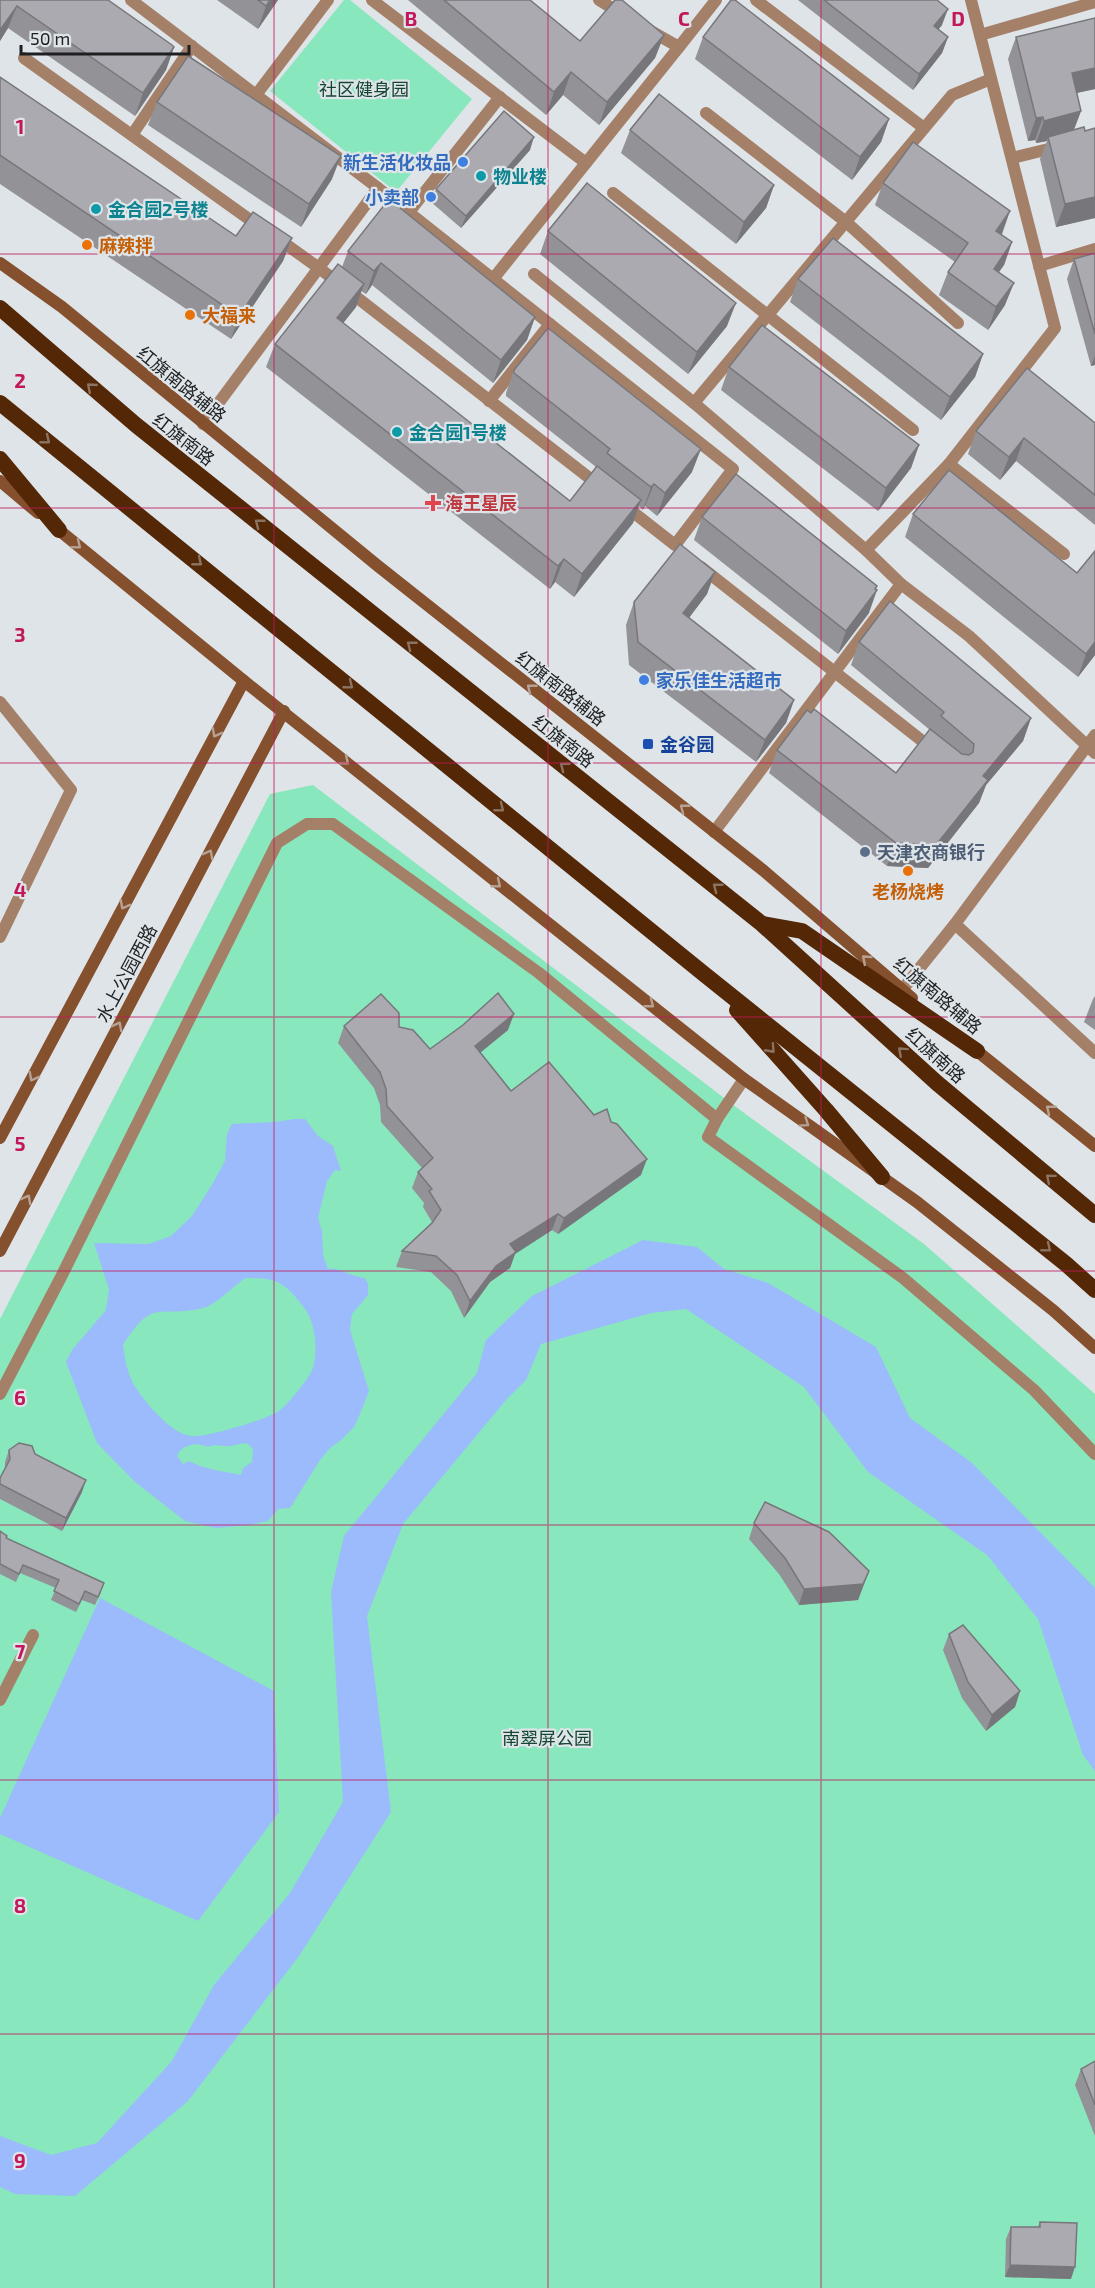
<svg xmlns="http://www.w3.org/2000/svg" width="1095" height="2288" viewBox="0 0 1095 2288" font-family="'Exo 2','Noto Sans SC',sans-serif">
	<rect width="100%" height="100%" fill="#dee4e8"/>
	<g fill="#88e7bd">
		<polygon points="344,0 350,0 472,99 396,192 270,91"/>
		<polygon points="313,785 736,1107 924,1244 1095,1394 1095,2288 0,2288 0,1319 270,794"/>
	</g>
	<g fill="#9bbbfc" fill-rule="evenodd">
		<path d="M 295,1119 L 305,1119 L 318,1136 L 333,1146 L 341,1171 L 335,1170 L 327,1181 L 318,1218 L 322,1231 L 323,1255 L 328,1269 C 339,1267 352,1277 365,1278 L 368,1284 L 368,1295 L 352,1314 L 350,1330 L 369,1391 L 362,1409 L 354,1427 L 341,1440 L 330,1448 L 320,1460 L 290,1508 L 278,1509 L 268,1521 L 249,1525 L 216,1528 L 185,1521 L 135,1482 L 97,1443 L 66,1362 L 72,1350 L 106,1310 L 109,1289 L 94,1243 L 149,1244 L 171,1236 L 192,1216 L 213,1183 L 225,1161 L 227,1134 L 232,1124 L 274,1122 ZM 245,1278 C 277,1278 283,1281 303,1306 C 316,1322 318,1349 313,1368 C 309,1379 288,1404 279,1411 C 268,1419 205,1438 191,1436 C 171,1434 144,1401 134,1385 C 127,1373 125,1358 123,1345 C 154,1296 157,1319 203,1308 C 214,1306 234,1286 245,1278 ZM 247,1443 L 253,1449 L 252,1462 L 243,1468 L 241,1475 C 223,1471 206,1470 189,1461 L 183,1464 L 177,1456 C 181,1445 197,1441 208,1447 C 215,1444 218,1446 225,1446 C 231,1447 240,1443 247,1443 Z"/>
		<polygon points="643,1240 697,1247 724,1269 768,1283 876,1347 910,1418 972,1463 1095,1588 1095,1771 1083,1755 1038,1619 987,1555 868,1472 804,1387 686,1309 651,1313 541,1344 526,1380 506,1400 403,1524 367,1616 391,1812 299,1956 188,2101 75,2196 15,2194 0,2187 0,2136 51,2155 97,2143 172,2061 214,1985 290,1893 343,1802 331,1592 344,1536 477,1373 486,1340 532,1296"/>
		<polygon points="100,1598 274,1691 279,1812 198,1921 0,1834 0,1818"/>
	</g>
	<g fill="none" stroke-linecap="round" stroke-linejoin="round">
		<g stroke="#a58069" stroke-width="12">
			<polyline points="756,0 924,128"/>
			<polyline points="409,212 500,97"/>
			<polyline points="489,401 550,324"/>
			<polyline points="744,1079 717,1119 708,1137 903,1278 1034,1390 1095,1454"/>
			<polyline points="0,1394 61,1277 277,843 307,824 333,824 539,973 717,1119"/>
			<polyline points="0,1700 33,1635"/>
		</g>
		<g stroke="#a58069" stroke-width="12">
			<polyline points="131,0 378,188 733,469 675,545 624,505"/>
			<polyline points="372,0 586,163"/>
			<polyline points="599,0 623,15"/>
			<polyline points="980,35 1095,2"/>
			<polyline points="679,47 716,0"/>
			<polyline points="24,58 260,227"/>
			<polyline points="256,95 328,0"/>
			<polyline points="706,113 846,222 958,323"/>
			<polyline points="132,135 192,46"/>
			<polyline points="1012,158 1057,147"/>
			<polyline points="613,193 913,430"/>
			<polyline points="277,238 319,268 601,487"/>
			<polyline points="1039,266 1095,249"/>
			<polyline points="534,274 694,403 866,550 901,584 969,636 1095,753"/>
			<polyline points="493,279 679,47 649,30"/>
			<polyline points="694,403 952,95 991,79"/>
			<polyline points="203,424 378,188"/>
			<polyline points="949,464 1064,554"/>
			<polyline points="866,550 949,464 1055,328 971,0"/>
			<polyline points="701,567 935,751"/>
			<polyline points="0,702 71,790 0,937"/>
			<polyline points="714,832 901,584"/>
			<polyline points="955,924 1095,1053"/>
			<polyline points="902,990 955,924 1095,735"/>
		</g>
		<g stroke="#84502e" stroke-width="12">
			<polyline points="0,263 62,307 378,566 764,871 912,998"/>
			<polyline points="0,481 38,513"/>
			<polyline points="54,526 244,681 744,1079 917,1202 1054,1311 1095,1348"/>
			<polyline points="972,1047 1095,1146"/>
			<polyline points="0,1138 244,681"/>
			<polyline points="0,1251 284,711"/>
		</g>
		<g stroke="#542707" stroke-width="16">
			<polyline points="0,308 136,425 762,924 937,1083 1095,1215"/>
			<polyline points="0,403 704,974 1066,1264 1095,1290"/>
			<polyline points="0,459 59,530"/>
			<polyline points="763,924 802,931 977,1051"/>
			<polyline points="737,1010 826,1110 882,1177"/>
		</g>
	</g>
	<g fill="#929297">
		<polygon points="0,0 174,47 166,70 135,116 8,28 0,41"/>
		<polygon points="217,0 278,0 258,29"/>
		<polygon points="408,0 530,0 580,41 664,35 655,58 599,125 563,95 546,115"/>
		<polygon points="798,0 937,0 942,25 938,30 948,37 942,53 913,90"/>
		<polygon points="703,37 889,119 881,142 852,180 695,59"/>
		<polygon points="1016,37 1095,89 1076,93 1081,111 1074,130 1085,131 1095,128 1095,218 1056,227 1040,159 1047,141 1036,143 1035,140 1028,141 1008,59"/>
		<polygon points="0,77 236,236 292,238 283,261 231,339 0,184"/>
		<polygon points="157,102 332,179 301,227 148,125"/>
		<polygon points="630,130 774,185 766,208 736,244 621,153"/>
		<polygon points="530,150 461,228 431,202 436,189"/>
		<polygon points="883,183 1002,235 1012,242 1004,265 999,272 1005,305 988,330 939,295 948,272 955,262 875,205"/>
		<polygon points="548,231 727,326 688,374 540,254"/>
		<polygon points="348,251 535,317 527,340 493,383 372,285 366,294 361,291 356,307 343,323 570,501 596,467 506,396 506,393 514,370 692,472 657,516 645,506 643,510 639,506 633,523 574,597 555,582 550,589 266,367 275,344 342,267"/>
		<polygon points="1095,253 1095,365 1091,366 1067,279 1074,259"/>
		<polygon points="798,279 983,354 975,377 941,420 790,302"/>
		<polygon points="729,367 919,445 911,468 878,511 721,390"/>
		<polygon points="1095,423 1095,525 1016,461 1000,480 968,454 976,431"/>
		<polygon points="913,514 1095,655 1078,677 905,537"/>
		<polygon points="702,517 869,613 838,654 694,540"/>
		<polygon points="715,572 707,594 689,618 794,700 786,723 756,762 629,665 626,625 634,602"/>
		<polygon points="859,642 1031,718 1023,741 986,785 979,803 928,868 887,866 769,773 777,750 896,773 930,730 851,665"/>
		<polygon points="1095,996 1095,1030 1084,1022 1093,999"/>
		<polygon points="344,1026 399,1027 430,1049 508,1030 480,1052 511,1091 594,1115 611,1122 641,1175 558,1234 552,1230 515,1254 510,1268 490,1282 464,1318 451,1291 431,1272 396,1267 402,1251 432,1222 423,1207 424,1203 412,1188 418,1172 422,1168 381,1122 380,1105 374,1088 338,1043"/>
		<polygon points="9,1450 35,1454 82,1492 62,1531 0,1499 0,1477 5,1468 5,1462"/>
		<polygon points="754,1523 869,1571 858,1600 799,1605 779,1574 749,1539"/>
		<polygon points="0,1531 6,1538 101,1592 95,1605 82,1600 76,1612 51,1600 56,1588 20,1573 16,1582 0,1574"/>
		<polygon points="949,1634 1020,1691 1015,1707 986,1731 962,1698 943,1650"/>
		<polygon points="1095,2061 1095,2136 1075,2085 1081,2069"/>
		<polygon points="1040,2222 1071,2279 1005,2277 1006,2239 1011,2227 1038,2227"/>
	</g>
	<g fill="#77777b">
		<polygon points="270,0 278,0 258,29 266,6"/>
		<polygon points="17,6 8,28 0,41 0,30"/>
		<polygon points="948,9 942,25 928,42 934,26"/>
		<polygon points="664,35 655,58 599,125 607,102"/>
		<polygon points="948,37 942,53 913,90 919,74"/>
		<polygon points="174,47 166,70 135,116 143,93"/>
		<polygon points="1095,68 1095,89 1063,96 1072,73"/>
		<polygon points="571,72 563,95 546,115 554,92"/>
		<polygon points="1081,111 1072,134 1048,137 1047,141 1036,143 1044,121"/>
		<polygon points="1043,117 1035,140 1028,141 1036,118"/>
		<polygon points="889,119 881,142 852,180 860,157"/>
		<polygon points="534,137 530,150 461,228 466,216"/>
		<polygon points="341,156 332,179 301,227 309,204"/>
		<polygon points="774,185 766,208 736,244 744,222"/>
		<polygon points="1095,197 1095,218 1056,227 1065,204"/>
		<polygon points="1010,211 1002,234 988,254 996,231"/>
		<polygon points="292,238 283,261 231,339 239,316"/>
		<polygon points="1012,242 1004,265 985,291 994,269"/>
		<polygon points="381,263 372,285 366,294 374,271"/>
		<polygon points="1014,283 1005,305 988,330 996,307"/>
		<polygon points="364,284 356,307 329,341 337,318"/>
		<polygon points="736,303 727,326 688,374 697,352"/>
		<polygon points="535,317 527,340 493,383 501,360"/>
		<polygon points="983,354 975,377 941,420 950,397"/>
		<polygon points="1095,356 1095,365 1091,366"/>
		<polygon points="1024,438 1016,461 1000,480 1009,457"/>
		<polygon points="919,445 911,468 878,511 886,488"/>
		<polygon points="701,449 692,472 657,516 665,493"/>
		<polygon points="654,484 645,506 643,510 651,487"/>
		<polygon points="641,500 633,523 574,597 582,574"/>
		<polygon points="564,559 555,582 550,589 558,566"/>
		<polygon points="715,572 707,594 675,636 683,613"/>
		<polygon points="877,586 873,595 877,590 869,613 838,654 846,631"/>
		<polygon points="1095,642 1095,655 1078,677 1086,654"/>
		<polygon points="794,700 786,723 756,762 765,740"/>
		<polygon points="1031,718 1023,741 986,785 979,803 928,868 887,866 896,843 983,776"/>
		<polygon points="514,1014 508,1030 469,1062 475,1046"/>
		<polygon points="647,1159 641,1175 558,1234 564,1218"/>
		<polygon points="558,1214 552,1230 515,1254 510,1268 490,1282 464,1318 470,1301 510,1244"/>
		<polygon points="86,1480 82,1492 62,1531 66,1518"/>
		<polygon points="869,1571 858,1600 799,1605 804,1589"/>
		<polygon points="1020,1691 1015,1707 986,1731 992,1715"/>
		<polygon points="1010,2265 1075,2267 1071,2279 1005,2277"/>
	</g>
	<g fill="#aaaab0" stroke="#77777b" stroke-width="1.5">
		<polygon points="0,0 108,0 172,45 174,47 143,93 17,6 0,30"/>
		<polygon points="258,0 270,0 266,6"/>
		<polygon points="444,0 530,0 580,41 615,0 622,0 664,35 607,102 571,72 554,92"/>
		<polygon points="731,0 735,0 889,119 860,157 703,37"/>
		<polygon points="824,0 937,0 948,9 934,26 948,37 919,74"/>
		<polygon points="1095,18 1095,68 1072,73 1081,111 1044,121 1043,117 1036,118 1016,37"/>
		<polygon points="188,56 341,156 309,204 157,102"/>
		<polygon points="0,77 236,236 253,212 292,238 239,316 0,155"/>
		<polygon points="659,94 774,185 744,222 630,130"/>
		<polygon points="504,111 534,137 466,216 436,189"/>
		<polygon points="1084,127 1085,131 1095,128 1095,197 1065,204 1048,137"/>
		<polygon points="913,142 1010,211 996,231 1012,242 994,269 1014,283 996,307 948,272 968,243 883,183"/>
		<polygon points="587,183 736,303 697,352 548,231"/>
		<polygon points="389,199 535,317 501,360 381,263 374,271 348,251"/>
		<polygon points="833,238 983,354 950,397 798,279"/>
		<polygon points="1095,253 1095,334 1074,259"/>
		<polygon points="338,264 364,284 337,318 570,501 597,466 641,500 582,574 564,559 558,566 275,344"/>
		<polygon points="762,325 919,445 886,488 729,367"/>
		<polygon points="548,328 701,449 665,493 654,484 651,487 607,453 610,449 514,373 514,370"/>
		<polygon points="1027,368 1095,423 1095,495 1024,438 1009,457 976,431"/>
		<polygon points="949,470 1077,573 1095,551 1095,642 1086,654 913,514"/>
		<polygon points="736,474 877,586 875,589 877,590 846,631 702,517"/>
		<polygon points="680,544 715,572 683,613 794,700 765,740 638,642 634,602"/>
		<polygon points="890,601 1031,718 983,776 988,780 936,845 896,843 777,750 807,710 811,713 814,709 896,773 930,729 962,754 969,755 973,752 974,744 941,716 944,712 859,642"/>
		<polygon points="498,993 514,1014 475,1046 511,1091 549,1062 594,1115 607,1109 611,1122 617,1124 647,1159 564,1218 558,1214 510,1244 516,1252 496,1266 470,1301 457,1275 436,1256 402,1251 432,1223 441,1210 429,1191 432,1189 418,1172 433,1158 387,1106 386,1089 380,1072 344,1026 381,994 399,1013 399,1027 413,1030 430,1049 463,1025"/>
		<polygon points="19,1443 32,1446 35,1454 86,1480 66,1518 0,1484 0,1478 10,1459 9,1450"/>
		<polygon points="765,1502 829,1532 869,1571 863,1584 804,1589 785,1558 754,1523"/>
		<polygon points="0,1531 7,1536 6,1538 104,1583 98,1597 85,1591 79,1604 54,1591 59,1580 23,1565 19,1574 0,1564"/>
		<polygon points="963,1625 1020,1691 992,1715 968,1682 949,1634"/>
		<polygon points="1095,2061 1095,2105 1081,2069"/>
		<polygon points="1040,2222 1077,2223 1075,2267 1010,2265 1011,2227 1040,2227"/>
	</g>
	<defs><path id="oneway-chevron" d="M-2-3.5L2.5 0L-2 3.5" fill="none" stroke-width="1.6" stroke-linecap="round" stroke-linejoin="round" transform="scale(1.5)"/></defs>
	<g stroke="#8b7361">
		<use href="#oneway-chevron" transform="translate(91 387) rotate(-139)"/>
		<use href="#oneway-chevron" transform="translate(46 440) rotate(39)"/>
		<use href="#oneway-chevron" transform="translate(259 523) rotate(-142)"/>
		<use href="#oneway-chevron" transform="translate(198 562) rotate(39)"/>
		<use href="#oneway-chevron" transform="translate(411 645) rotate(-142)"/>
		<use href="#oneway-chevron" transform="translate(349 685) rotate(39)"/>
		<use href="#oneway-chevron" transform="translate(564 766) rotate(-142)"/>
		<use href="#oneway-chevron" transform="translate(500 808) rotate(39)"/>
		<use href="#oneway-chevron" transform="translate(717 887) rotate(-142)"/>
		<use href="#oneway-chevron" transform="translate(771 1049) rotate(48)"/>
		<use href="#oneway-chevron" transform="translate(902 1051) rotate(-138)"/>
		<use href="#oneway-chevron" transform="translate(1050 1178) rotate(-140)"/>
		<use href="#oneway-chevron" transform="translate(1047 1248) rotate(39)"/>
	</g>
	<g stroke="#b6a194">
		<use href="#oneway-chevron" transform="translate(77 545) rotate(39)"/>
		<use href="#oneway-chevron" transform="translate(531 688) rotate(-141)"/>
		<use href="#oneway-chevron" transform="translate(216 733) rotate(118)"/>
		<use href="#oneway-chevron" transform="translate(345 761) rotate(39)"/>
		<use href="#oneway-chevron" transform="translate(684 808) rotate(-142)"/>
		<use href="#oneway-chevron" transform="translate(209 854) rotate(-62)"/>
		<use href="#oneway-chevron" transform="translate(497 884) rotate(39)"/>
		<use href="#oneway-chevron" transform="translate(124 905) rotate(118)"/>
		<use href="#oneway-chevron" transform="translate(866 959) rotate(-139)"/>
		<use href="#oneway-chevron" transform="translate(650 1004) rotate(38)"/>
		<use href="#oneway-chevron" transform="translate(118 1026) rotate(-62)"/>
		<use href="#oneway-chevron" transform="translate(33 1077) rotate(118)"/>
		<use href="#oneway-chevron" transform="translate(1050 1109) rotate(-141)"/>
		<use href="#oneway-chevron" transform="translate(805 1123) rotate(35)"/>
		<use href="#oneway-chevron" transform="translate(27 1199) rotate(-62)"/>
	</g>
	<path fill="none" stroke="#c2185b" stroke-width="1.5" stroke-opacity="0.55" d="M 274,0 L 274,2288M 548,0 L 548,2288M 821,0 L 821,2288M 0,254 L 1095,254M 0,508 L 1095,508M 0,763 L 1095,763M 0,1017 L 1095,1017M 0,1271 L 1095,1271M 0,1525 L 1095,1525M 0,1780 L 1095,1780M 0,2034 L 1095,2034"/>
	<g fill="#3f7fe0" stroke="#dee4e8" stroke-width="2">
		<circle cx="463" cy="162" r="6"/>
		<circle cx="431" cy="197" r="6"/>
		<circle cx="644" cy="680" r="6"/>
	</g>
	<g fill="#0f9aa8" stroke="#dee4e8" stroke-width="2">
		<circle cx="481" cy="176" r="6"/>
		<circle cx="96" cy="209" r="6"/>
		<circle cx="397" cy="432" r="6"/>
	</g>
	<g fill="#e8710a" stroke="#dee4e8" stroke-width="2">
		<circle cx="87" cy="245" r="6"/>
		<circle cx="190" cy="315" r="6"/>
		<circle cx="908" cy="871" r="6"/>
	</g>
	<path fill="#e0444e" stroke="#dee4e8" stroke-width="2" d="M430 494h6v6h6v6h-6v6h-6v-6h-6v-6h6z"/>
	<rect fill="#1a4fb4" stroke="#dee4e8" stroke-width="2" x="642" y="738" width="12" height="12" rx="3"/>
	<circle fill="#5c6f8a" stroke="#dee4e8" stroke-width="2" cx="865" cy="852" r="6"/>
	<g text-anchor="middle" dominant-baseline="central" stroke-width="4.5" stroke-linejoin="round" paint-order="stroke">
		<g font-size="18" fill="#154633" stroke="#dee4e8">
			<text x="364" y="89">社区健身园</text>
			<text x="547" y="1738">南翠屏公园</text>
		</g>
		<g font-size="18" font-weight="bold" fill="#366cbe" stroke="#dee4e8" text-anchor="end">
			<text x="451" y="162">新生活化妆品</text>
			<text x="419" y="197">小卖部</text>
			<text x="656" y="680" text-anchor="start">家乐佳生活超市</text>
		</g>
		<g font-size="18" font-weight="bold" fill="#0d838f" stroke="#dee4e8" text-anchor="start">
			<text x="493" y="176">物业楼</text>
			<text x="108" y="209">金合园2号楼</text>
			<text x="409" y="432">金合园1号楼</text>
		</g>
		<g font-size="18" font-weight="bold" fill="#c56008" stroke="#dee4e8" text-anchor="start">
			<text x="99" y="245">麻辣拌</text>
			<text x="202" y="315">大福来</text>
			<text x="908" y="891" text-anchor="middle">老杨烧烤</text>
		</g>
		<g font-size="18" fill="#1d1f20" stroke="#dee4e8">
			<text transform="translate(182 384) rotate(39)">红旗南路辅路</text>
			<text transform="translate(184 439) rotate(38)">红旗南路</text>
			<text transform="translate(561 688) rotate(38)">红旗南路辅路</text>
			<text transform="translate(564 741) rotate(38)">红旗南路</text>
			<text transform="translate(126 973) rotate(-62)">水上公园西路</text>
			<text transform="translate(938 995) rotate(40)">红旗南路辅路</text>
			<text transform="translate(936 1055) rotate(42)">红旗南路</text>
		</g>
		<g font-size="18" font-weight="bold" fill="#be3a42" stroke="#dee4e8" text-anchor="start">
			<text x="445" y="503">海王星辰</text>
		</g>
		<g font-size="18" font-weight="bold" fill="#164399" stroke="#dee4e8" text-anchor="start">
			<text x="660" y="744">金谷园</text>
		</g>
		<g font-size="18" font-weight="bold" fill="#4e5e75" stroke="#dee4e8" text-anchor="start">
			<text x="877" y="852">天津农商银行</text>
		</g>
	</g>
	<g font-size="20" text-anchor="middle" font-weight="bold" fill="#c2185b" stroke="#dee4e8" stroke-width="4.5" stroke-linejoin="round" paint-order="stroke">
		<text x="411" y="26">B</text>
		<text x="684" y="26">C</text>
		<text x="958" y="26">D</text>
		<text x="20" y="134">1</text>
		<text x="20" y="388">2</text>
		<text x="20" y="642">3</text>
		<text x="20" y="897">4</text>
		<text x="20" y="1151">5</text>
		<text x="20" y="1405">6</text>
		<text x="20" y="1659">7</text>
		<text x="20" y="1913">8</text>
		<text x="20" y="2168">9</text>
	</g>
	<path d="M21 45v9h168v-9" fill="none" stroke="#1d1f20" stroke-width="3"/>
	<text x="30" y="45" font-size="18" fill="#1d1f20" stroke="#dee4e8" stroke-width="4.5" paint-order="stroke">50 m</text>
</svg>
